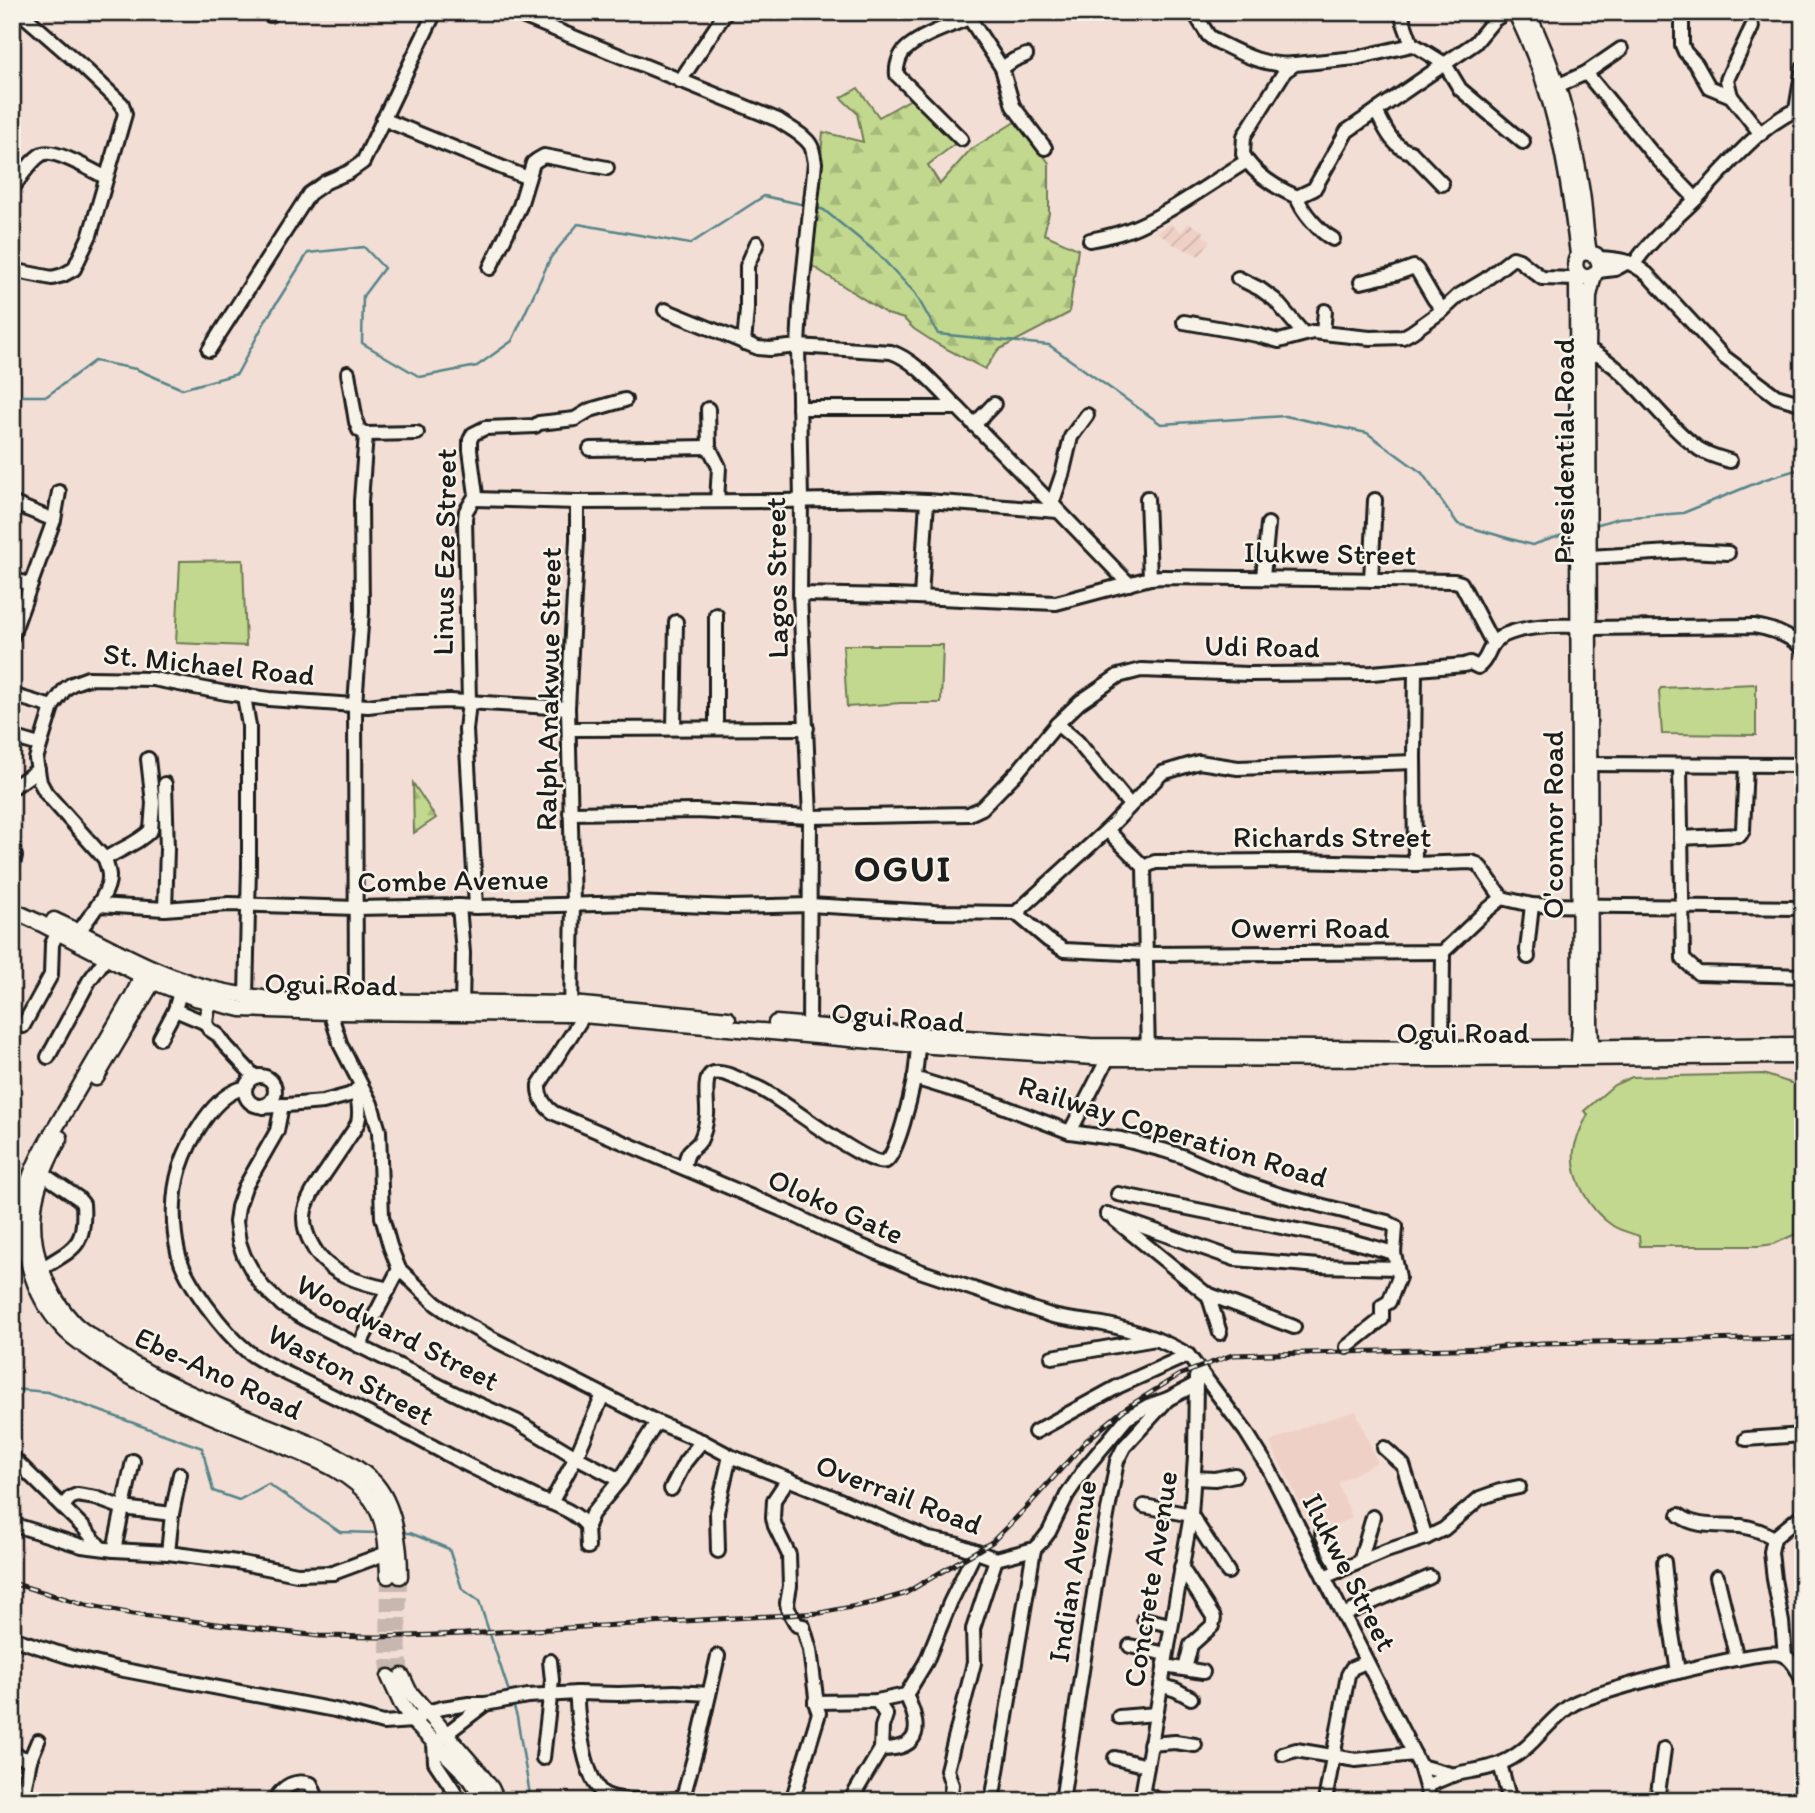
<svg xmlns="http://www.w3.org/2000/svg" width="1815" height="1813" viewBox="0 0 1815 1813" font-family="Itim,sans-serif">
	<defs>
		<pattern id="industrial-furrows" width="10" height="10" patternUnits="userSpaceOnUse" patternTransform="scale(1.75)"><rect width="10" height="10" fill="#efd0c6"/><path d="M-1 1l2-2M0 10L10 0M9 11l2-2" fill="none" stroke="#ccb2aa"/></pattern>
		<pattern id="forest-firs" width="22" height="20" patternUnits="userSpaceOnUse" patternTransform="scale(1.75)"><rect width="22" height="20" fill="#c1d88e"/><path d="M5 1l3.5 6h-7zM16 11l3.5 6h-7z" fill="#a5b97a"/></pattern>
	</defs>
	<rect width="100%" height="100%" fill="#f2ded4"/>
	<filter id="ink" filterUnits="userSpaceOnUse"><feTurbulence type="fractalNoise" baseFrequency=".0143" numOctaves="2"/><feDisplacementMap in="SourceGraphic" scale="14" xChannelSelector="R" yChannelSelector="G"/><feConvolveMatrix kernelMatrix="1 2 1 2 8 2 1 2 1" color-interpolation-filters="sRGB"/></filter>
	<g filter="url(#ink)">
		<polygon fill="#efd0c6" points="1356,1411 1377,1462 1338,1483 1352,1518 1315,1534 1270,1442 1310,1425"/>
		<polygon fill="url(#industrial-furrows)" points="1189,223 1204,232 1203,236 1210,240 1200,256 1173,244 1157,232 1171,224 1181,232"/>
		<g fill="url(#forest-firs)" stroke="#6e7a55" stroke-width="2">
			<polygon points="858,88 879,117 913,98 956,143 928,165 940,184 970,150 1018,120 1049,163 1049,213 1044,234 1078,249 1069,313 998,350 985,369 937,344 914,329 904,319 887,314 811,265 823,132 863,142 857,113 841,98"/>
			<polygon points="413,783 436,818 414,833"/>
		</g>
		<g fill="#c1d88e" stroke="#6e7a55" stroke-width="2">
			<polygon points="243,560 246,646 176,643 180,561"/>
			<polygon points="843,645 943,645 941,703 901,703 847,707"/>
			<polygon points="1756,684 1756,735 1662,734 1659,691 1661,688"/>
			<path d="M 1763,1074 L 1794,1084 L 1803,1089 L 1803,1222 L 1797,1227 L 1800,1232 L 1774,1244 L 1759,1246 L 1640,1246 L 1639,1236 C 1631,1233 1621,1231 1613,1226 C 1590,1211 1571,1179 1574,1150 C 1576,1137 1582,1126 1588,1114 L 1584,1111 L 1614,1085 L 1632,1077 Z"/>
		</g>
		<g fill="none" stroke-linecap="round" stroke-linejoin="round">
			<g stroke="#548489" stroke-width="2.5">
				<polyline points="815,207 824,210 877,253 915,293 938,334 1049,345 1161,424 1285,416 1367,433 1422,473 1458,524 1532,545 1572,532"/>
				<polyline points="12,396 47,396 94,361 136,369 182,389 237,374 267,318 308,253 364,247 384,268 363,296 362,343 420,377 477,366 512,341 551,257 578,224 690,244 764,196 805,205"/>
				<polyline points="1595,525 1619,518 1683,513 1766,479 1803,468"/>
				<polyline points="12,1389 48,1392 202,1448 213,1491 239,1500 268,1484 340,1532 378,1533"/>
				<polyline points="403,1533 410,1533 449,1549 462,1589 479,1601 510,1695"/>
				<polyline points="513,1704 517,1717 531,1801"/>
			</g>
			<g stroke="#c7b7af" stroke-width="14" stroke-dasharray="14 7" stroke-linecap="butt">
				<polyline points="388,1576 387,1661 389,1677"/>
				<polyline points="400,1576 399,1641 402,1676"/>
			</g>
			<defs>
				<g id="minor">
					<path d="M 512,12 L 778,120 C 788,127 805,135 811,146 C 813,150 814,158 815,163 L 800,308 L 798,346 L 801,501 L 800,594 L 810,817 L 809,1033"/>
					<path d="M 1194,12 L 1208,35 L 1214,40 C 1240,53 1264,67 1294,64"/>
					<polyline points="1400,12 1412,45"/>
					<polyline points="1682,12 1682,45 1685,52 1696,64 1709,87 1731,96 1761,134"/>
					<polyline points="966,13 1002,68 1013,106 1045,148"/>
					<polyline points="270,15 271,12"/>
					<polyline points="1002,68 1014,60 1026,55"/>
					<polyline points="1586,73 1652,153 1696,199"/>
					<polyline points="680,81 726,12"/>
					<polyline points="1557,86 1586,73 1621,49"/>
					<polyline points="1731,96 1727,80 1730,73 1752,27"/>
					<polyline points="1796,110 1803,68"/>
					<path d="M 1376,111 C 1384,126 1392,148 1411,152 L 1442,184"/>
					<polyline points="383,119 528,178"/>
					<path d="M 961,139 L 897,75 C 896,67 899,55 906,49 C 921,35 950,26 969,18"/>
					<path d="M 1247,161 C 1259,177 1279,189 1297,197 C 1302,212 1320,232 1333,239"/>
					<path d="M 12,189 C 20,178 30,161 42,154 C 54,148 93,171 105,177"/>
					<polyline points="1297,197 1314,189 1347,131 1475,43 1494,20 1506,12"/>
					<path d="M 1090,240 C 1106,237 1123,233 1138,226 C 1176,209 1212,182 1247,161 L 1243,154 L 1244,136 L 1285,71 L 1295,64 L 1356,58 L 1412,45 L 1416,46 L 1445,64 L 1460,89 L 1523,142"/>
					<path d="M 1598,258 C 1620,259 1629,260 1647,274 L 1724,357 L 1776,396 L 1803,404"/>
					<path d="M 1634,264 C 1651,239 1676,219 1697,198 C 1727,167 1762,122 1803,107"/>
					<polyline points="490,268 520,206 533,163 537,160 544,156 607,168"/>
					<polyline points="17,271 52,278 63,275 74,269 90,235 125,114 122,104 84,68 22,14"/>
					<polyline points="1598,271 1615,269 1628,262"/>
					<polyline points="1238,278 1260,289 1275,300 1303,333"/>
					<polyline points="1361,282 1395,274 1414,267 1417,270 1434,299 1443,310"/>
					<path d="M 665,310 L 758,348 L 770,349 L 798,346 L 891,352 C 916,360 939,390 958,408"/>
					<polyline points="1184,322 1257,335 1279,341 1313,332 1370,338 1403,337 1412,332 1443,310 1458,296 1485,280 1513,258 1519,260 1542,278 1577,279"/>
					<polyline points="1323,333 1325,311"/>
					<polyline points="744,343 747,310 747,266 757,243"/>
					<path d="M 1588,349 C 1633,372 1659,420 1699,449 C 1708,455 1720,458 1730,461"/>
					<polyline points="209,350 309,194 326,182 349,172 363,162 435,12"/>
					<polyline points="348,373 356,422 359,430 366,434 417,433"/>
					<polyline points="799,408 958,408 1052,504 1129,584"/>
					<polyline points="708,409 709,447 719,467 717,501"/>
					<polyline points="974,425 994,404"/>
					<polyline points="590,449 709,447"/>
					<polyline points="1147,498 1150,578"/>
					<polyline points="475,499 577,502 781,501 881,499 927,501 1058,511"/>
					<polyline points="12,503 54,520"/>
					<polyline points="1052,504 1062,475 1071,437 1087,415"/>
					<polyline points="1589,557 1687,551 1728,553"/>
					<polyline points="1263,577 1268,524"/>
					<polyline points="12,579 31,585"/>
					<polyline points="1371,580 1375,500"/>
					<polyline points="800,594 893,596 1056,603 1150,578 1163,577 1454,581 1461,583 1493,644"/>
					<polyline points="921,597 927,501"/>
					<polyline points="12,636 54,520 59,492"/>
					<polyline points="12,695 52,707"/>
					<polyline points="244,696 249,726 249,866 246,997"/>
					<polyline points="1057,724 1077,741 1130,805"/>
					<polyline points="674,728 676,622"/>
					<polyline points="716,728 716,615"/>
					<polyline points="570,729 807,728"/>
					<polyline points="12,737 39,745"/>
					<polyline points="1579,764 1803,765"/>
					<polyline points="1680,765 1683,959 1698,973 1803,976"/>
					<polyline points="165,784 167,849 165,909"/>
					<polyline points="12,788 38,770"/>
					<path d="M 570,813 L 696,811 L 810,817 L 969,814 L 982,808 L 1019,770 L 1057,724 L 1080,702 L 1118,676 L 1141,670 L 1249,674 L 1372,673 L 1464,665 L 1470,663 L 1478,667 C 1488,659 1487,652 1493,644 C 1505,625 1569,623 1589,628 L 1754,626 C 1773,629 1790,635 1803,649"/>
					<polyline points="1107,830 1144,867"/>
					<polyline points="1681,838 1740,835 1743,830 1746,765"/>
					<polyline points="12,847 15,856 12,867"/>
					<path d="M 105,859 C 120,849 139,843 151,830 L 153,803 L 148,759"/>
					<polyline points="1415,864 1414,757 1415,670"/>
					<polyline points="1144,867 1155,862 1296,861 1415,864 1471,862 1477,864 1481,868 1502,898"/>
					<polyline points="1144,867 1148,1055"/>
					<polyline points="1502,898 1532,905 1803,908"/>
					<polyline points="98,905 165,909 229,904 356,908 459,906 476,907 635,903 730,907 809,905 934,912 1016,913 1048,940 1064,950 1146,954 1443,952 1486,911 1502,898"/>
					<polyline points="459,906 463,953 462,1010"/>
					<polyline points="476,907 466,730 469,702 465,519 466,511 476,495 470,450 470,440 473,434 485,428 535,426 539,423 575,419 590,410 625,400"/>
					<polyline points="1016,913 1107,830 1162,773 1199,762 1238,768 1414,762"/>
					<path d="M 79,932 C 88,917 110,894 109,876 C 109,870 106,864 105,859 L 46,793 L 40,782 L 36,759 L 52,707 L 65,689 L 72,684 L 88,678 L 153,679 L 226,693 L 269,699 L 368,706 L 393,703 L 450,701 L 568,708"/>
					<polyline points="1528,957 1527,950 1532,905"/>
					<polyline points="209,1001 206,1023 209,1029 218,1035 225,1045 255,1077"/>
					<polyline points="356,1001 355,704 362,612 361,501 366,434"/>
					<polyline points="175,1010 206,1023"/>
					<polyline points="330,1012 341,1046 371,1104 379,1131 382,1217 390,1246 399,1269 436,1304 459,1320 495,1340 657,1422 702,1441 730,1456 835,1498 929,1539 955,1544 996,1559 1034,1549 1043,1540 1049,1532 1067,1495 1086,1467 1127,1418 1148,1406 1168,1399"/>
					<polyline points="571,1012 573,904 568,708 577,539 577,502"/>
					<path d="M 584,1015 L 539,1085 C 538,1096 545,1107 554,1113 L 792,1214 L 831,1233 L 920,1271 L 1053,1316 C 1070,1320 1086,1321 1103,1324 C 1133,1330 1162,1339 1188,1355 L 1246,1432 L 1269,1469 L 1414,1754 L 1420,1766 L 1430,1801"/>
					<polyline points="23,1026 51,975 52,944 58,932"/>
					<polyline points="160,1038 175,1010 180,992"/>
					<polyline points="1442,1056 1443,952"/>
					<polyline points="48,1057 89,981 106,958"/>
					<circle cx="260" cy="1091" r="15"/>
					<polyline points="914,1078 989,1101 1070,1132 1121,1139 1163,1150 1182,1156 1242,1182 1280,1195 1387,1222 1396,1227 1394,1253 1399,1277 1389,1302 1382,1306 1382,1319 1347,1347"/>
					<path d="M 244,1088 C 214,1094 189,1140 180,1168 C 172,1194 172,1226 178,1252 C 184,1281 224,1332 247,1351 C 262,1363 282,1371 298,1379 C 329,1394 359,1409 389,1424 C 418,1438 445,1454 474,1468 C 496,1479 519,1489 541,1500 L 551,1503 L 576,1457 L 603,1395"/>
					<path d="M 356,1090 C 358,1101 361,1111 358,1122 C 355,1130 348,1138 344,1145 C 337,1155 330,1166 323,1176 C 306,1201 296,1217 312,1245 C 326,1273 359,1283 389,1289"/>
					<polyline points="282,1105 277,1131 245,1187 238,1207 236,1222 239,1242 244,1256 254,1274 263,1287 282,1305 309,1321 460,1396 516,1421 576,1457 620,1480"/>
					<polyline points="263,1107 323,1102 349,1095 360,1089"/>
					<polyline points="1070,1132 1108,1058"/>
					<path d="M 684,1167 C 685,1163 686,1156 689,1152 C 692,1148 697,1146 700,1141 C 704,1133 706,1124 707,1115 C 708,1106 703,1079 711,1074 C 720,1069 739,1079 747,1083 C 753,1086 760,1088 766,1092 C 785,1102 870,1169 886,1161 C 897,1155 911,1095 914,1080 C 917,1067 917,1052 919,1038"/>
					<polyline points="1118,1194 1351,1241 1394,1253"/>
					<polyline points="1107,1214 1235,1259 1319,1266 1397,1268"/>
					<polyline points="1114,1219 1205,1293 1294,1327"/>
					<path d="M 41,1269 C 74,1248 86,1247 83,1204 L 78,1198 L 43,1174"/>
					<polyline points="1208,1294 1220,1333"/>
					<polyline points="359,1346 399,1269"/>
					<polyline points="1052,1357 1156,1339"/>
					<polyline points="1035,1432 1119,1386 1188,1355"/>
					<polyline points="1746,1439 1803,1435"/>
					<polyline points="1384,1448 1403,1465 1426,1538"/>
					<polyline points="12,1457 84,1528 100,1547"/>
					<polyline points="1194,1478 1215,1479 1235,1475"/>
					<polyline points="788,1479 774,1500 773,1518 775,1526 789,1555 790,1586 787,1603 788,1609 797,1625 803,1626 810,1650 816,1697 815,1702 819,1713 792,1801"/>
					<polyline points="671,1489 685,1462 702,1441"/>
					<path d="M 551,1503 C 565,1509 577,1514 587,1526"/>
					<polyline points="63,1506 70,1498 77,1495 96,1498 123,1508 172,1514"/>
					<polyline points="1144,1506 1191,1515 1228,1572"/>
					<path d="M 1679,1515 C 1697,1529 1720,1524 1741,1526 C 1753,1528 1764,1532 1774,1538"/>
					<polyline points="12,1524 82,1546 114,1550 168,1553 237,1562 297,1574 333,1573 387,1553"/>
					<polyline points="1322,1534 1339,1571"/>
					<polyline points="588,1547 587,1526 592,1514 620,1480 657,1422"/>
					<polyline points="114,1550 133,1461"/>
					<polyline points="718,1551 717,1512 730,1456"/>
					<polyline points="168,1553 172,1514 180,1474"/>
					<polyline points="1360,1562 1373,1517"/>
					<polyline points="1664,1562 1670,1621 1678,1672"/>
					<polyline points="1181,1567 1214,1618 1212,1626 1191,1645 1185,1669"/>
					<polyline points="1324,1577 1386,1551 1426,1538 1444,1529 1480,1498 1500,1491 1519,1487"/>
					<polyline points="1717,1577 1737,1659"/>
					<polyline points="1343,1615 1430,1577"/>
					<polyline points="1144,1619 1170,1625"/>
					<polyline points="12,1638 70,1657 119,1669 335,1710 383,1723 413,1721 426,1712 442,1708 469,1704 485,1704 528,1696 577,1693 618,1694 675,1692 709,1694"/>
					<polyline points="1130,1646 1166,1654"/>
					<polyline points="1785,1656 1782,1622 1774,1579 1771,1552 1774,1538 1803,1514"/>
					<polyline points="1164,1666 1203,1672"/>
					<polyline points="1161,1685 1176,1690 1191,1698"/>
					<path d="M 577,1693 C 576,1714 585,1786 606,1795 C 623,1803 662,1800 682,1799"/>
					<polyline points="815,1702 877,1701 906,1695 926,1662 950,1603 975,1552"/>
					<polyline points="1119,1717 1156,1714"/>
					<polyline points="1150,1744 1175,1742 1195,1745"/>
					<path d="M 881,1749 C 923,1749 921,1726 906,1695"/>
					<polyline points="12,1754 30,1760"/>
					<polyline points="1283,1754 1296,1750 1356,1760 1414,1754"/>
					<polyline points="543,1758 552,1680 550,1661"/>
					<polyline points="1115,1758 1147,1766"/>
					<polyline points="1500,1764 1510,1801"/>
					<polyline points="1420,1766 1454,1775"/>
					<path d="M 1426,1786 C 1436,1782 1446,1777 1456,1774 C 1474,1770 1492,1769 1508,1760 C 1534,1747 1548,1719 1573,1704 C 1593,1692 1761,1648 1780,1654 C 1792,1657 1799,1672 1803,1682"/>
					<polyline points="1142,1793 1161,1801"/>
					<polyline points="22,1801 30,1760 38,1741"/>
					<path d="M 274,1801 C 283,1786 295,1779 311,1784 L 318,1801"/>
					<polyline points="451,1801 454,1799 455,1792 435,1762 434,1743 485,1704"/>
					<polyline points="682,1801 698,1743 718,1656"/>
					<polyline points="850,1801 881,1749 882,1727 886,1715 877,1701"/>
					<polyline points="950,1801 952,1785 947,1770 974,1663 973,1629 996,1559"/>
					<polyline points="992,1801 1034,1549"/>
					<polyline points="1062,1801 1099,1560 1117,1461 1124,1447 1168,1399 1196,1384"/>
					<polyline points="1141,1801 1191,1515 1195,1456 1196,1377"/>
					<polyline points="1325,1801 1348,1675 1352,1668 1366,1662"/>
					<polyline points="1657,1801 1664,1749"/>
				</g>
				<g id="major">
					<path d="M 1515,12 C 1555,90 1568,169 1578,255 C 1567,276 1594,287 1600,265 L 1596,255 L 1585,252 L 1578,255"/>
					<path d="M 1527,12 C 1555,68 1573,131 1582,193 C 1585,213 1585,233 1589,252"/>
					<polyline points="12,910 36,921 154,982 195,998 241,1009 330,1012 571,1014 918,1045 1108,1058 1442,1059 1803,1056"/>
					<path d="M 54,920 C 102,942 147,970 198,985 C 224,993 251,997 278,1000 L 572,1004 L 728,1019"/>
					<path d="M 145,970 L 133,995 C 111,1033 89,1071 66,1110 C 51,1135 34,1161 26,1190 C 18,1215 23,1243 30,1268 C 36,1290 47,1311 63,1328 C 71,1337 82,1344 92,1351 C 150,1396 220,1418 286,1447 C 317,1460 350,1472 371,1499 C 387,1521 387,1551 388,1576"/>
					<polyline points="776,1023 920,1035 1090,1046 1442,1049 1803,1045"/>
					<polyline points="1592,1056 1590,1024 1588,349 1589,296 1594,275"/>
					<polyline points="1578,1057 1580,1024 1577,279 1579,274"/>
					<polyline points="96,1078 157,975"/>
					<path d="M 60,1138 C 49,1158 39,1179 35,1201 C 27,1244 45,1293 74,1323 C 82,1331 91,1336 100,1342 C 147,1377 201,1399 255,1421 C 291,1436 345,1454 373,1481 C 395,1503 400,1547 400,1576"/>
					<polyline points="402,1676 409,1691 478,1771 491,1788 497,1801"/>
					<polyline points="389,1677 401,1703 413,1721 470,1778 485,1801"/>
				</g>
			</defs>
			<use href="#minor" stroke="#1c1c1c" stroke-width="18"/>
			<use href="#major" stroke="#1c1c1c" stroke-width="19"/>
			<use href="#minor" stroke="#f7f3e8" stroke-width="12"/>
			<use href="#major" stroke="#f7f3e8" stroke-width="14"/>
			<defs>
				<polyline id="rail" points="12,1583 86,1605 133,1614 319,1636 378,1637 465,1634 820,1613 872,1603 904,1594 992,1542 1026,1508 1087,1440 1126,1408 1179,1375 1232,1355 1489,1348 1542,1343 1803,1338"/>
			</defs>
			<use href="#rail" stroke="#1c1c1c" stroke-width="5"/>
			<use href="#rail" stroke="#f7f3e8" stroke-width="2.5" stroke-dasharray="8" stroke-linecap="butt"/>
		</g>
	</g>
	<g text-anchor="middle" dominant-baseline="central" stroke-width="5" stroke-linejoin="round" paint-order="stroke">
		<g font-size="30" fill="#1c1c1c" stroke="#f7f3e8">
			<text transform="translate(1563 451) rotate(-90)">Presidential Road</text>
			<text transform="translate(444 552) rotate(-89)">Linus Eze Street</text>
			<text transform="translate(1330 553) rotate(1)">Ilukwe Street</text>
			<text transform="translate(776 578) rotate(-91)">Lagos Street</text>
			<text transform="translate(1262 646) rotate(1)">Udi Road</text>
			<text transform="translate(209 664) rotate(6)">St. Michael Road</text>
			<text transform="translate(548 689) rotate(-89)">Ralph Anakwue Street</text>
			<text transform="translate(1552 825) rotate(-90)">O'connor Road</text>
			<text x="1332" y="836">Richards Street</text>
			<text transform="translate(453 880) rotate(-1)">Combe Avenue</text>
			<text x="1310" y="927">Owerri Road</text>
			<text transform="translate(331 984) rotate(1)">Ogui Road</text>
			<text transform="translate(898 1017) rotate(4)">Ogui Road</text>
			<text x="1463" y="1032">Ogui Road</text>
			<text transform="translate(1173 1131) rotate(17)">Railway Coperation Road</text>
			<text transform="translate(836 1206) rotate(24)">Oloko Gate</text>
			<text transform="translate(398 1332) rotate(27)">Woodward Street</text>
			<text transform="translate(219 1373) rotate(25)">Ebe-Ano Road</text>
			<text transform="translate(351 1374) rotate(28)">Waston Street</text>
			<text transform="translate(899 1494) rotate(21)">Overrail Road</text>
			<text transform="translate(1072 1571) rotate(-81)">Indian Avenue</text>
			<text transform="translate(1350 1572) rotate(63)">Ilukwe Street</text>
			<text transform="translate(1150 1579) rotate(-81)">Concrete Avenue</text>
		</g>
		<g font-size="37" font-weight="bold" letter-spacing="2" fill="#1c1c1c" stroke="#f7f3e8">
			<text x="903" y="868">OGUI</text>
		</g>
	</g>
	<rect width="1815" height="1813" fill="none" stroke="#f7f3e8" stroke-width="42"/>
	<rect x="21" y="21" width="1773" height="1771" fill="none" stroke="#1c1c1c" stroke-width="2.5" filter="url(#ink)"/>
</svg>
